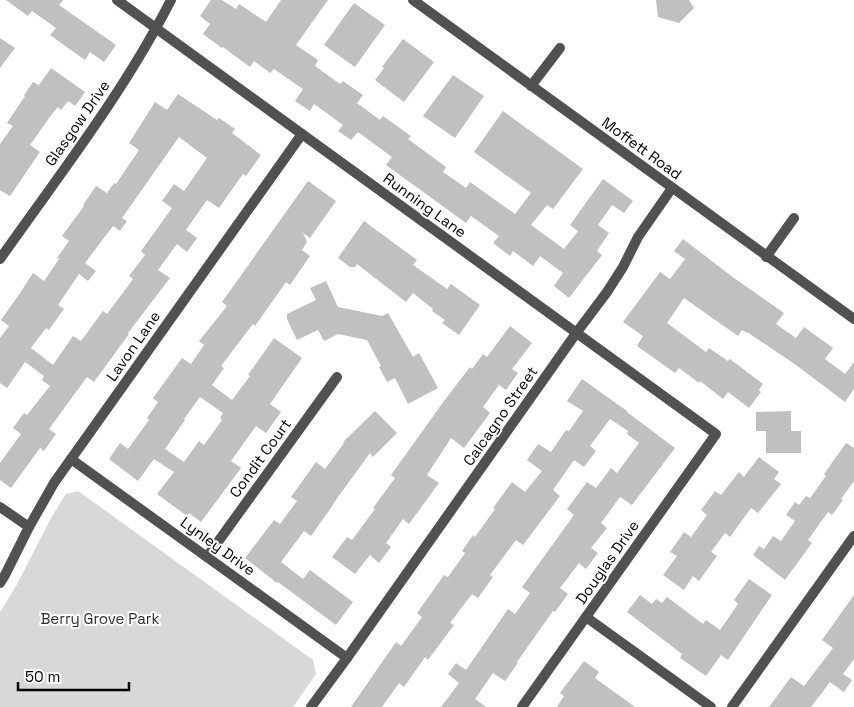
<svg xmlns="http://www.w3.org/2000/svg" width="854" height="707" viewBox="0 0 854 707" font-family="'Space Grotesk',sans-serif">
	<rect width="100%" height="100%" fill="#fff"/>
	<polygon fill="#d8d8d8" points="78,491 313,660 316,674 293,707 0,707 0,612 16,586 51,518 66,494"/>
	<g fill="#c0c0c0" fill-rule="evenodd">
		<polygon points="6,0 63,0 59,5 116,45 104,62 90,52 85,60 50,35 56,28 32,11 28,16"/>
		<polygon points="211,0 222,0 236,9 239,4 266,22 281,0 328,0 296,45 318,60 315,66 340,84 343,81 363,95 357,103 380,120 383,116 411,136 408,139 446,167 443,172 466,188 470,182 515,214 531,193 474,152 503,111 583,169 553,209 547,205 531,225 564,249 578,231 570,225 603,179 633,201 624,213 612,205 598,225 609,233 597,251 602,255 569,298 554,286 563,273 540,256 533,266 513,251 510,256 493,243 499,236 471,216 466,223 386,165 392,157 358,132 351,140 338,131 343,125 314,104 310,111 295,101 303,89 274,69 270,73 254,61 250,67 223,47 222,48 203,34 210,24 200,16"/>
		<polygon points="656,0 689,0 694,8 679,23 658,17"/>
		<polygon points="354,3 385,25 355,67 324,45"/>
		<polygon points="0,38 15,48 0,68"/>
		<polygon points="403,39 434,62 404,102 375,80 384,68 382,67"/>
		<polygon points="51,68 85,92 75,106 68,101 61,110 58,107 52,114 30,145 40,152 10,196 0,190 0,144 13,126 7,123 25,96 24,95 33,82 39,85"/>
		<polygon points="453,75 484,96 455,138 423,116"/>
		<path d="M 178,94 L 217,120 L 219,118 L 235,129 L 232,133 L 261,155 L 246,176 L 243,174 L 219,208 L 207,200 L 186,230 L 197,238 L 187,252 L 177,244 L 158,270 L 170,278 L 128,333 L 129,334 L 94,382 L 87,377 L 49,429 L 56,434 L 44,451 L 40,448 L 11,488 L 0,480 L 0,463 L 21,434 L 13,428 L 24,413 L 27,415 L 50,386 L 42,380 L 44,376 L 25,362 L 7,388 L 0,383 L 0,338 L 9,326 L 1,320 L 20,293 L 33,273 L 44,281 L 59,259 L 57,258 L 69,241 L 62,236 L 84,206 L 83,205 L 96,186 L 107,193 L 114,183 L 116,184 L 139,150 L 129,143 L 155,102 L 167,110 ZM 179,137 L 207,158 L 184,191 L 174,184 L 162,201 L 172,208 L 141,251 L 145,255 L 129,276 L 133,279 L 125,290 L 107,314 L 103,311 L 81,341 L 73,336 L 53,365 L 31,348 L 46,328 L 49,330 L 64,309 L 58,305 L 79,274 L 88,281 L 96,271 L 85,263 L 113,226 L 120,231 L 127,221 L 122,218 Z"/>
		<path d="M 308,181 L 336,201 L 310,238 L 303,233 L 307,242 L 302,250 L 310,256 L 290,285 L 286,282 L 255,326 L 253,324 L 221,366 L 224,368 L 212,385 L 232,400 L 250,376 L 248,375 L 274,338 L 302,358 L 270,404 L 281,412 L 266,433 L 256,426 L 231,461 L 241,468 L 201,522 L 189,513 L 187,516 L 157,494 L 174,472 L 154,459 L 138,481 L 109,459 L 120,443 L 128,449 L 149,420 L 147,418 L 158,402 L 153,398 L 182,358 L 191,364 L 204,345 L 199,341 L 227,306 L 222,302 ZM 200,397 L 223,413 L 220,418 L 222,420 L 204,445 L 199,441 L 184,462 L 165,449 L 185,420 L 184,419 Z"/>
		<polygon points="364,221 417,260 413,265 447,289 451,284 480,305 459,335 442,323 445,320 432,311 433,309 413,293 406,302 357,264 355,267 350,267 338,258"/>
		<polygon points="683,239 734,278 784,313 776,324 796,338 804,327 833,348 825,359 845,374 854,362 854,389 845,402 796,365 747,332 747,333 742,330 738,336 684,298 667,323 706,352 709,348 728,361 730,359 763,384 759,390 761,392 749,408 728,392 723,399 700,381 699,383 679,368 675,373 637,346 643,336 623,322 660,272 670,279 685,259 674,251"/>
		<polygon points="326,281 338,307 382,316 388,313 413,357 419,353 438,388 408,404 395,378 387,382 379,367 381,366 367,340 338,334 324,341 318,330 297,340 287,319 287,314 316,300 310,288"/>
		<polygon points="510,326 532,343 512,369 518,373 506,390 499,385 483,407 490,413 464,448 451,438 427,475 439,483 409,524 403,519 386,543 391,547 379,563 370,555 355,574 332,557 347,537 352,540 375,509 373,508 395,478 391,475 444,401 470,367 472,369 483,354 487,357"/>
		<polygon points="582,379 627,411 627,412 675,448 632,505 620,497 601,523 607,528 591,548 598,553 586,569 579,563 560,588 568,594 555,612 553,611 517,662 518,663 505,681 493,673 475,699 486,707 441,707 459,683 448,674 456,663 466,670 508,609 515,614 530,593 522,587 574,515 567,509 587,482 596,488 611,468 617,473 639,443 627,434 628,431 610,419 590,446 596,451 584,467 574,460 553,490 560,496 523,545 516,540 490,575 493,577 478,598 472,594 450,623 454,625 428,660 425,657 404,687 399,683 382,707 351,707 396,642 401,646 422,617 417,613 444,575 448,577 465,553 462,551 473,535 475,537 495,509 493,508 512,482 525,492 542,471 527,460 538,444 551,452 566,430 569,431 583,411 567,401"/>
		<polygon points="375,411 397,433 373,457 370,453 333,504 333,505 311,536 304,531 281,562 303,579 310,570 353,602 336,625 278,582 277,583 245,558 274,520 280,524 297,501 291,497 316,462 325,469 344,443 343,442"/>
		<polygon points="791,411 791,431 801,431 801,453 766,453 766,431 756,431 756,412"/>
		<polygon points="846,443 854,448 854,481 841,499 843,500 832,515 828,512 808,540 812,543 785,580 753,555 759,546 764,549 773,536 781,541 795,521 786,515 795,502 799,505 806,496 810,498 826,476 824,474"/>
		<polygon points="759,457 779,472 774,479 781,484 758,513 751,508 730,537 725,533 711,552 717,556 699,581 693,576 684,590 663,575 677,556 670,552 684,532 691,537 707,515 701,510 715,491 721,495 739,472 744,477"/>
		<polygon points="749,579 772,595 728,660 721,655 706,676 680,658 682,654 627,612 640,595 652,604 656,599 662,603 667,597 703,624 706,620 720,630 738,604 734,600"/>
		<polygon points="854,595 854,659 843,674 852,680 844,692 830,682 811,707 769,707 791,677 804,686 833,648 822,640"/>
		<polygon points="584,661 599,672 595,678 635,707 557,707 564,696 560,693"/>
	</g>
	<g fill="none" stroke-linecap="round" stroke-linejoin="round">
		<g stroke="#515151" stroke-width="10">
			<polyline points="117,0 716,434 522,707"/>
			<polyline points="413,0 854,319"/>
			<polyline points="531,86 560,48"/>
			<polyline points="766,257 794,218"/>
			<path d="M 0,259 C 60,174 124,92 171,0"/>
			<polyline points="71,459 347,658"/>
			<polyline points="0,507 29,527"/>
			<polyline points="207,557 337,377"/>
			<polyline points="0,583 5,575 29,527 54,483 302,134"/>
			<polyline points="586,617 711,707"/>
			<polyline points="311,707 347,658 577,332 607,292 623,267 638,237 672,188"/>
			<polyline points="732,707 854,536"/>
		</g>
	</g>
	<g text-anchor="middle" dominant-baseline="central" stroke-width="4" stroke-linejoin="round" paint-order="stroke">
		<g font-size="15" fill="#000" stroke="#fff">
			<text transform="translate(77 123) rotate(-55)">Glasgow Drive</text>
			<text transform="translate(642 148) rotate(36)">Moffett Road</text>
			<text transform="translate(425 205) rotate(36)">Running Lane</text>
			<text transform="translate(133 346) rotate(-55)">Lavon Lane</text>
			<text transform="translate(500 416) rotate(-55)">Calcagno Street</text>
			<text transform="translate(260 458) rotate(-54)">Condit Court</text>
			<text transform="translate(218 546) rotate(36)">Lynley Drive</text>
			<text transform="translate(607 562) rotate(-55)">Douglas Drive</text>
		</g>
		<g font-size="15" fill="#2f2f2f" stroke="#fff">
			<text x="100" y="618">Berry Grove Park</text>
		</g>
	</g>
	<path d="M18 682v8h111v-8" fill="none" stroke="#000000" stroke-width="2.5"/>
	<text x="25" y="682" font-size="15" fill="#000000" stroke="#ffffff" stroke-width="4" paint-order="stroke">50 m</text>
</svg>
